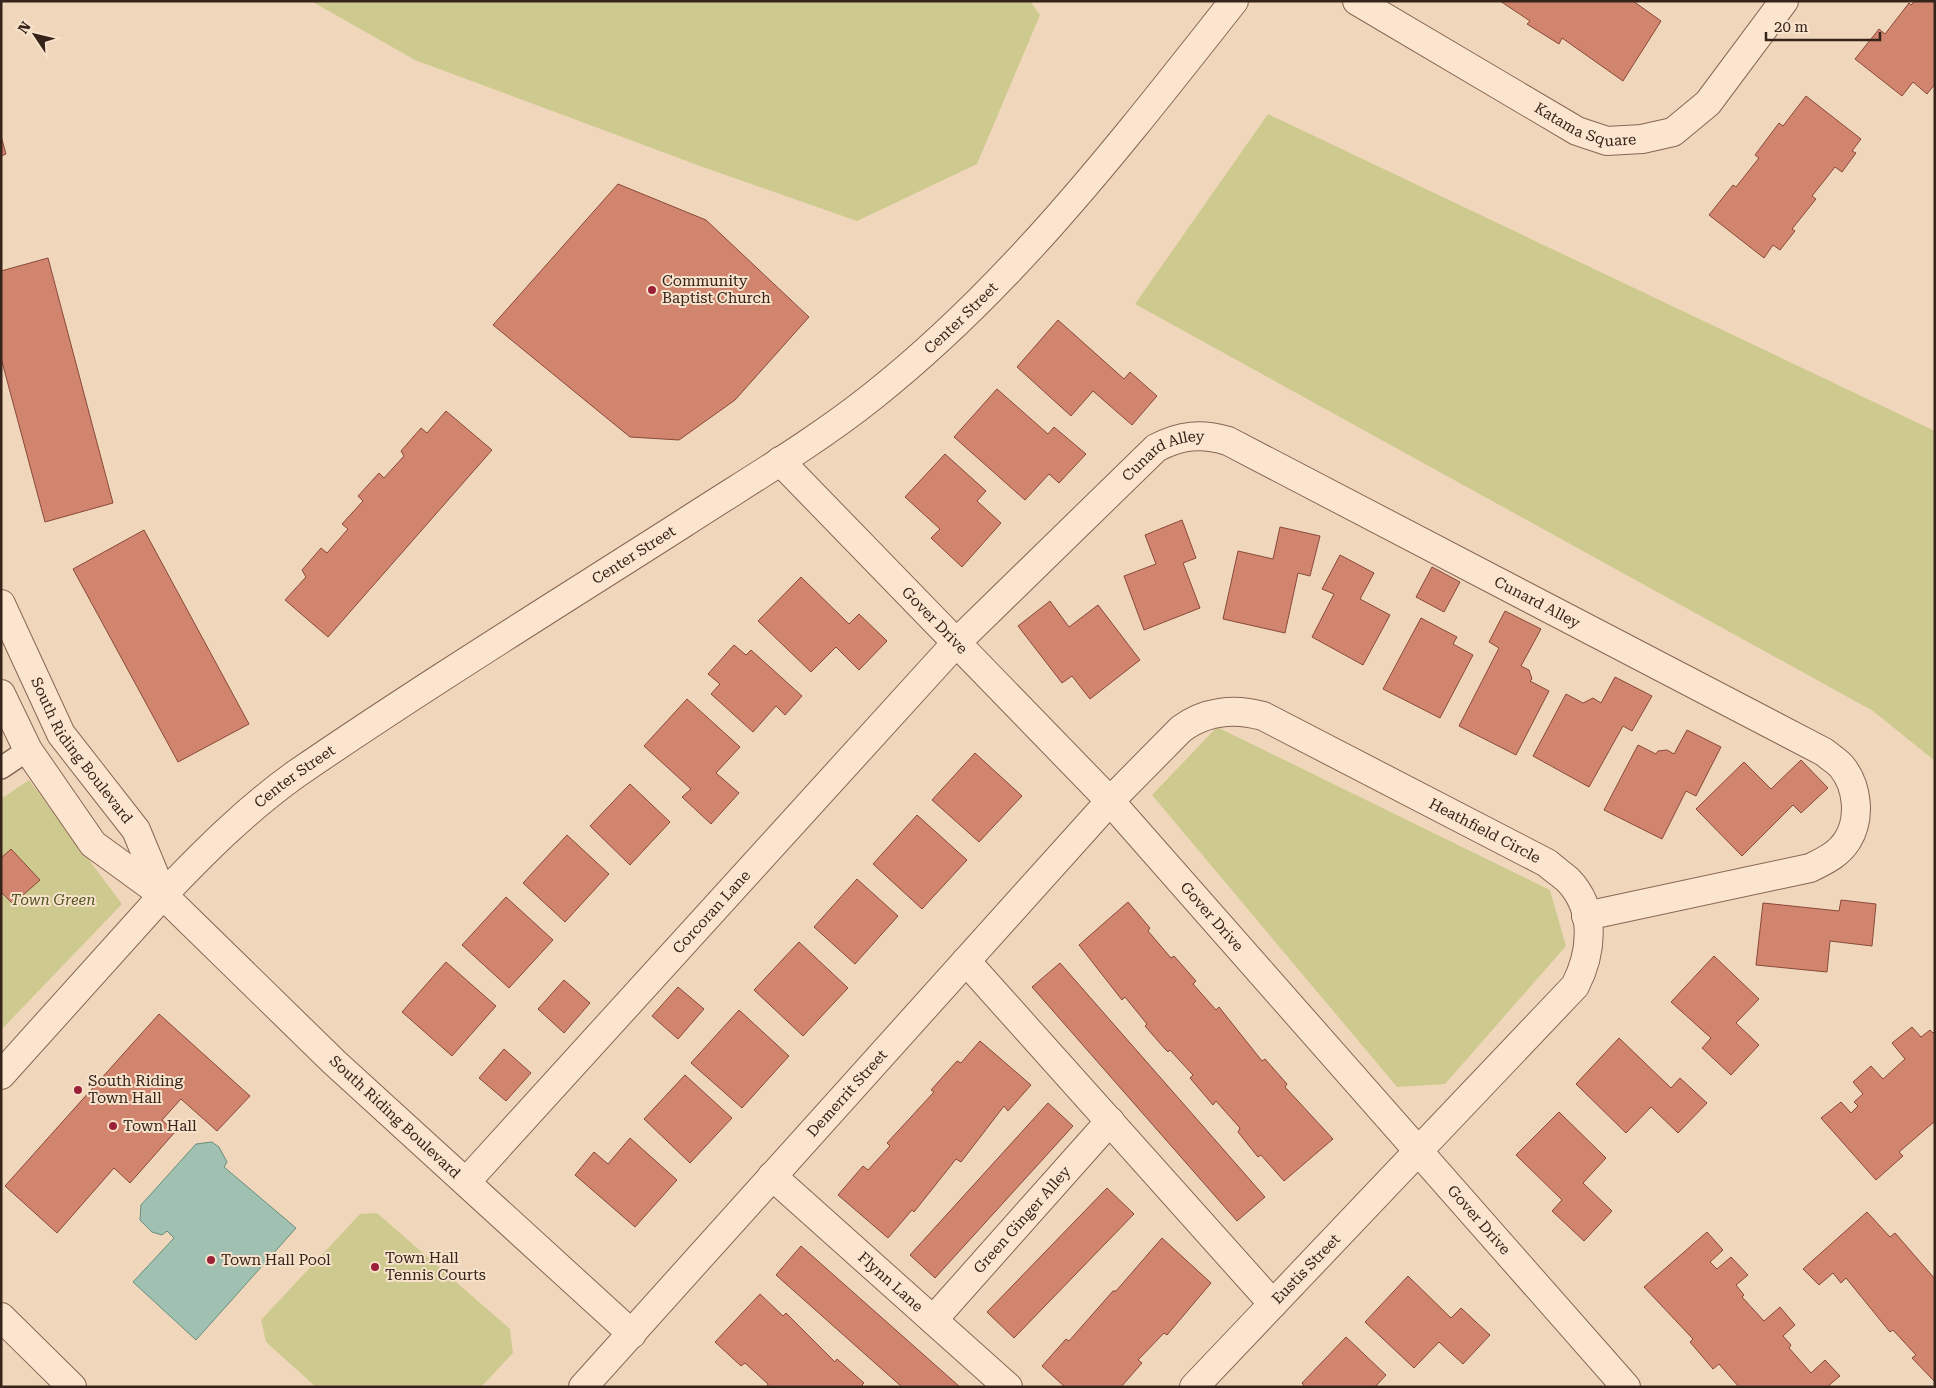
<svg xmlns="http://www.w3.org/2000/svg" width="1936" height="1388" viewBox="0 0 1936 1388" font-family="'Roboto Serif',serif">
	<rect width="100%" height="100%" fill="#f0d7bb"/>
	<g fill="#ceca8f">
		<polygon points="311,1 1030,1 1040,15 977,164 857,221 700,166 415,60"/>
		<polygon points="1268,114 1935,431 1935,761 1873,711 1135,304"/>
		<polygon points="1217,727 1550,890 1566,946 1445,1084 1397,1087 1152,795"/>
		<polygon points="29,780 122,904 1,1030 1,799"/>
		<polygon points="377,1213 510,1329 513,1353 481,1387 316,1387 266,1342 261,1320 360,1214"/>
	</g>
	<polygon fill="#a0c1b1" stroke="#678e7d" points="212,1142 219,1147 227,1162 224,1167 296,1228 196,1340 133,1282 174,1238 167,1231 162,1235 152,1232 140,1220 141,1205 196,1144"/>
	<g fill="#d1856e" stroke="#894939">
		<polygon points="1500,1 1633,1 1661,21 1623,81 1562,38 1559,44 1527,24 1530,21"/>
		<polygon points="1915,1 1935,1 1935,84 1927,94 1913,82 1902,96 1855,59 1879,29 1885,34 1909,3 1911,5"/>
		<polygon points="1806,96 1861,139 1852,151 1856,153 1842,172 1835,167 1812,196 1816,199 1792,229 1795,231 1780,250 1773,245 1764,258 1709,215 1733,185 1736,187 1759,158 1755,155 1779,123 1783,126"/>
		<polygon points="1,136 6,154 1,156"/>
		<polygon points="618,184 706,220 809,317 735,400 679,440 630,437 493,325"/>
		<polygon points="48,258 113,503 45,522 1,358 1,271"/>
		<polygon points="1058,320 1124,379 1130,372 1157,396 1132,425 1093,391 1071,416 1017,367"/>
		<polygon points="997,389 1048,434 1054,427 1086,454 1059,483 1049,474 1025,500 954,437"/>
		<polygon points="446,411 492,450 328,637 285,600 306,577 302,570 321,548 327,553 348,529 342,524 363,501 358,496 379,473 384,478 404,456 401,451 421,428 427,433"/>
		<polygon points="945,454 986,491 977,501 1001,523 962,567 931,538 940,529 905,497"/>
		<polygon points="1182,520 1196,558 1183,563 1200,608 1144,630 1124,576 1156,564 1145,535"/>
		<polygon points="1280,527 1320,536 1310,576 1298,573 1285,633 1223,619 1238,551 1273,559"/>
		<polygon points="144,530 249,724 178,762 73,569"/>
		<polygon points="1340,555 1374,573 1360,599 1390,615 1363,665 1312,637 1334,594 1322,589"/>
		<polygon points="1432,567 1460,582 1444,612 1416,597"/>
		<polygon points="801,577 849,624 859,614 887,641 859,670 836,647 811,672 758,621"/>
		<polygon points="1050,601 1069,627 1098,605 1140,660 1090,699 1072,676 1062,683 1018,626"/>
		<polygon points="1505,611 1541,629 1521,666 1529,670 1532,679 1530,681 1549,691 1516,755 1459,726 1499,648 1489,642"/>
		<polygon points="1421,618 1457,637 1453,644 1473,655 1440,718 1383,689"/>
		<polygon points="734,645 746,655 751,650 802,696 785,715 776,706 753,732 711,694 720,684 708,674"/>
		<polygon points="1615,677 1652,696 1632,731 1623,726 1589,787 1533,756 1566,694 1583,703 1593,698 1601,703"/>
		<polygon points="687,699 740,747 716,773 739,793 711,824 682,797 691,789 644,746"/>
		<polygon points="1687,730 1721,747 1696,796 1686,791 1662,839 1604,810 1638,745 1656,754 1658,751 1667,750 1674,754"/>
		<polygon points="975,753 1022,796 979,842 932,800"/>
		<polygon points="1801,760 1828,788 1801,813 1793,805 1742,856 1696,809 1744,762 1771,789"/>
		<polygon points="630,784 670,822 630,865 590,826"/>
		<polygon points="917,815 967,860 922,909 873,864"/>
		<polygon points="567,835 609,874 565,922 523,883"/>
		<polygon points="11,849 40,880 13,904 1,892 1,858"/>
		<polygon points="857,879 898,916 855,964 814,927"/>
		<polygon points="506,897 553,940 509,988 462,945"/>
		<polygon points="1841,900 1876,904 1872,946 1830,941 1827,972 1756,965 1763,903 1839,911"/>
		<polygon points="1128,902 1150,928 1148,931 1171,958 1174,956 1196,981 1193,984 1216,1010 1219,1007 1262,1061 1265,1059 1287,1084 1285,1087 1333,1139 1284,1181 1261,1155 1258,1157 1238,1132 1240,1128 1216,1101 1213,1105 1190,1078 1193,1075 1170,1050 1168,1052 1165,1049 1145,1026 1147,1024 1125,997 1122,1000 1079,945"/>
		<polygon points="799,942 848,988 803,1036 754,990"/>
		<polygon points="1714,956 1759,999 1736,1023 1759,1045 1731,1075 1702,1048 1711,1038 1671,1002"/>
		<polygon points="446,962 496,1006 452,1056 402,1012"/>
		<polygon points="1060,963 1265,1197 1237,1221 1032,987"/>
		<polygon points="564,980 590,1003 564,1033 538,1009"/>
		<polygon points="678,987 704,1009 678,1039 652,1016"/>
		<polygon points="739,1010 789,1056 742,1108 691,1063"/>
		<polygon points="159,1014 250,1096 217,1131 181,1099 162,1120 175,1132 130,1183 114,1168 57,1233 5,1186"/>
		<polygon points="1912,1027 1921,1037 1930,1030 1933,1033 1935,1031 1935,1121 1899,1152 1903,1156 1876,1180 1821,1118 1841,1102 1851,1113 1858,1106 1854,1102 1863,1094 1853,1082 1871,1066 1883,1079 1905,1059 1892,1043"/>
		<polygon points="1619,1038 1671,1088 1680,1078 1707,1103 1678,1133 1651,1107 1626,1133 1576,1084"/>
		<polygon points="980,1041 1031,1085 1008,1111 1004,1106 961,1162 956,1159 914,1212 912,1210 888,1238 838,1195 863,1166 868,1170 890,1146 887,1143 934,1092 931,1090 957,1061 961,1063"/>
		<polygon points="504,1049 531,1073 506,1101 479,1078"/>
		<polygon points="685,1075 732,1118 690,1163 644,1119"/>
		<polygon points="1048,1103 1073,1126 935,1278 910,1255"/>
		<polygon points="1559,1112 1606,1158 1583,1183 1612,1211 1584,1241 1552,1211 1562,1200 1516,1155"/>
		<polygon points="630,1138 677,1180 635,1227 575,1175 594,1152 608,1164"/>
		<polygon points="1107,1188 1134,1214 1014,1338 987,1312"/>
		<polygon points="1867,1212 1890,1237 1895,1233 1935,1279 1935,1382 1912,1358 1916,1355 1893,1330 1890,1332 1846,1278 1841,1283 1833,1273 1819,1285 1803,1269"/>
		<polygon points="1707,1232 1723,1250 1710,1262 1717,1269 1731,1257 1748,1275 1736,1285 1744,1295 1742,1297 1764,1321 1780,1307 1795,1325 1783,1336 1791,1345 1789,1348 1811,1373 1825,1360 1840,1376 1827,1387 1739,1387 1719,1364 1713,1369 1690,1342 1693,1339 1644,1287"/>
		<polygon points="1162,1238 1211,1283 1167,1335 1164,1333 1138,1360 1142,1363 1121,1387 1065,1387 1042,1366 1066,1339 1069,1341 1113,1291 1116,1291"/>
		<polygon points="801,1246 960,1387 902,1387 776,1275"/>
		<polygon points="1408,1276 1451,1318 1461,1308 1490,1335 1463,1364 1439,1342 1414,1368 1365,1322"/>
		<polygon points="760,1294 783,1316 786,1313 835,1362 837,1359 864,1383 862,1385 863,1387 767,1387 768,1384 745,1363 741,1366 715,1342"/>
		<polygon points="1346,1337 1386,1375 1375,1387 1305,1387 1302,1383"/>
	</g>
	<g fill="none" stroke-linecap="round" stroke-linejoin="round">
		<defs>
			<polyline id="service" points="1,768 28,750"/>
			<g id="minor">
				<path id="s1" d="M 1357,1 L 1577,131 L 1607,141 L 1642,139 L 1673,132 L 1708,103 L 1784,1"/>
				<path id="s2" d="M 780,461 L 1110,801 L 1626,1387"/>
				<polyline points="966,961 1273,1304"/>
				<path id="s3" d="M 772,1176 L 1008,1387"/>
				<path id="s4" d="M 466,1182 L 957,642 L 1156,448 C 1181,435 1201,433 1228,441 L 1824,752 C 1830,757 1838,762 1842,767 C 1858,787 1861,819 1847,841 C 1838,855 1824,861 1810,868 L 1586,916"/>
				<path id="s5" d="M 933,1320 L 1110,1121"/>
				<path id="s6" d="M 632,1334 L 334,1062 L 163,895 C 205,851 247,809 296,774 C 423,687 554,606 684,523 C 747,482 814,443 873,396 C 1014,284 1123,141 1234,1"/>
				<path id="s7" d="M 583,1387 L 1110,801 L 1181,729 C 1205,711 1234,708 1263,716 L 1547,863 C 1554,869 1561,874 1568,880 C 1597,910 1592,953 1575,986 L 1194,1387"/>
			</g>
			<g id="tertiary">
				<path id="s8" d="M 1,604 L 61,734 L 136,830 L 163,895"/>
				<polyline points="1,694 28,750 93,844 163,895"/>
				<polyline points="1,1075 163,895"/>
				<polyline points="1,1317 72,1387"/>
			</g>
		</defs>
		<use href="#service" stroke="#886654" stroke-width="24"/>
		<use href="#minor" stroke="#886654" stroke-width="30"/>
		<use href="#tertiary" stroke="#886654" stroke-width="30"/>
		<use href="#service" stroke="#fbe5cf" stroke-width="21"/>
		<use href="#minor" stroke="#fbe5cf" stroke-width="28"/>
		<use href="#tertiary" stroke="#fbe5cf" stroke-width="28"/>
	</g>
	<g fill="#9b2138" stroke="#f7e2cb" stroke-width="2">
		<circle cx="652" cy="290" r="5"/>
		<circle cx="78" cy="1090" r="5"/>
		<circle cx="113" cy="1126" r="5"/>
		<circle cx="211" cy="1260" r="5"/>
		<circle cx="375" cy="1267" r="5"/>
	</g>
	<g text-anchor="middle" dominant-baseline="central" stroke-width="4" stroke-linejoin="round" paint-order="stroke">
		<g font-size="15" fill="#36231a" stroke="#f7e2cb">
			<text stroke="none"><textPath href="#s1" startOffset="262">Katama Square</textPath></text>
			<text stroke="none"><textPath href="#s6" startOffset="1630">Center Street</textPath></text>
			<text stroke="none"><textPath href="#s4" startOffset="1011">Cunard Alley</textPath></text>
			<text stroke="none"><textPath href="#s6" startOffset="1225">Center Street</textPath></text>
			<text stroke="none"><textPath href="#s4" startOffset="1431">Cunard Alley</textPath></text>
			<text stroke="none"><textPath href="#s2" startOffset="222">Gover Drive</textPath></text>
			<text stroke="none"><textPath href="#s8" startOffset="168">South Riding Boulevard</textPath></text>
			<text stroke="none"><textPath href="#s6" startOffset="820">Center Street</textPath></text>
			<text stroke="none"><textPath href="#s7" startOffset="1225">Heathfield Circle</textPath></text>
			<text stroke="none"><textPath href="#s4" startOffset="365">Corcoran Lane</textPath></text>
			<text stroke="none"><textPath href="#s2" startOffset="628">Gover Drive</textPath></text>
			<text stroke="none"><textPath href="#s7" startOffset="395">Demerrit Street</textPath></text>
			<text transform="translate(395 1117) rotate(43)">South Riding Boulevard</text>
			<text stroke="none"><textPath href="#s5" startOffset="134">Green Ginger Alley</textPath></text>
			<text stroke="none"><textPath href="#s2" startOffset="1032">Gover Drive</textPath></text>
			<text transform="translate(1306 1269) rotate(-46)">Eustis Street</text>
			<text stroke="none"><textPath href="#s3" startOffset="159">Flynn Lane</textPath></text>
		</g>
		<g font-size="15" fill="#36231a" stroke="#f7e2cb" text-anchor="start">
			<text x="662" y="281">Community<tspan x="662" dy="17">Baptist Church</tspan></text>
			<text x="88" y="1081">South Riding<tspan x="88" dy="17">Town Hall</tspan></text>
			<text x="123" y="1126">Town Hall</text>
			<text x="385" y="1258">Town Hall<tspan x="385" dy="17">Tennis Courts</tspan></text>
			<text x="221" y="1260">Town Hall Pool</text>
		</g>
		<g font-size="15" font-style="italic" fill="#51541f" stroke="#f7e2cb">
			<text x="53" y="900">Town Green</text>
		</g>
	</g>
	<rect width="1936" height="1388" fill="none" stroke="#36231a" stroke-width="5"/>
	<g transform="translate(35 35) rotate(305)" stroke="#f7e2cb" stroke-width="4" paint-order="stroke">
	<path d="M0-4L9 19L0 12L-9 19Z" fill="#36231a"/>
	<text y="-8" font-size="14" font-weight="bold" text-anchor="middle" fill="#36231a">N</text>
	</g>
	<path d="M1766 32v8h114v-8" fill="none" stroke="#36231a" stroke-width="2.5"/>
	<text x="1774" y="32" font-size="15" fill="#36231a" stroke="#f7e2cb" stroke-width="4" paint-order="stroke">20 m</text>
</svg>
